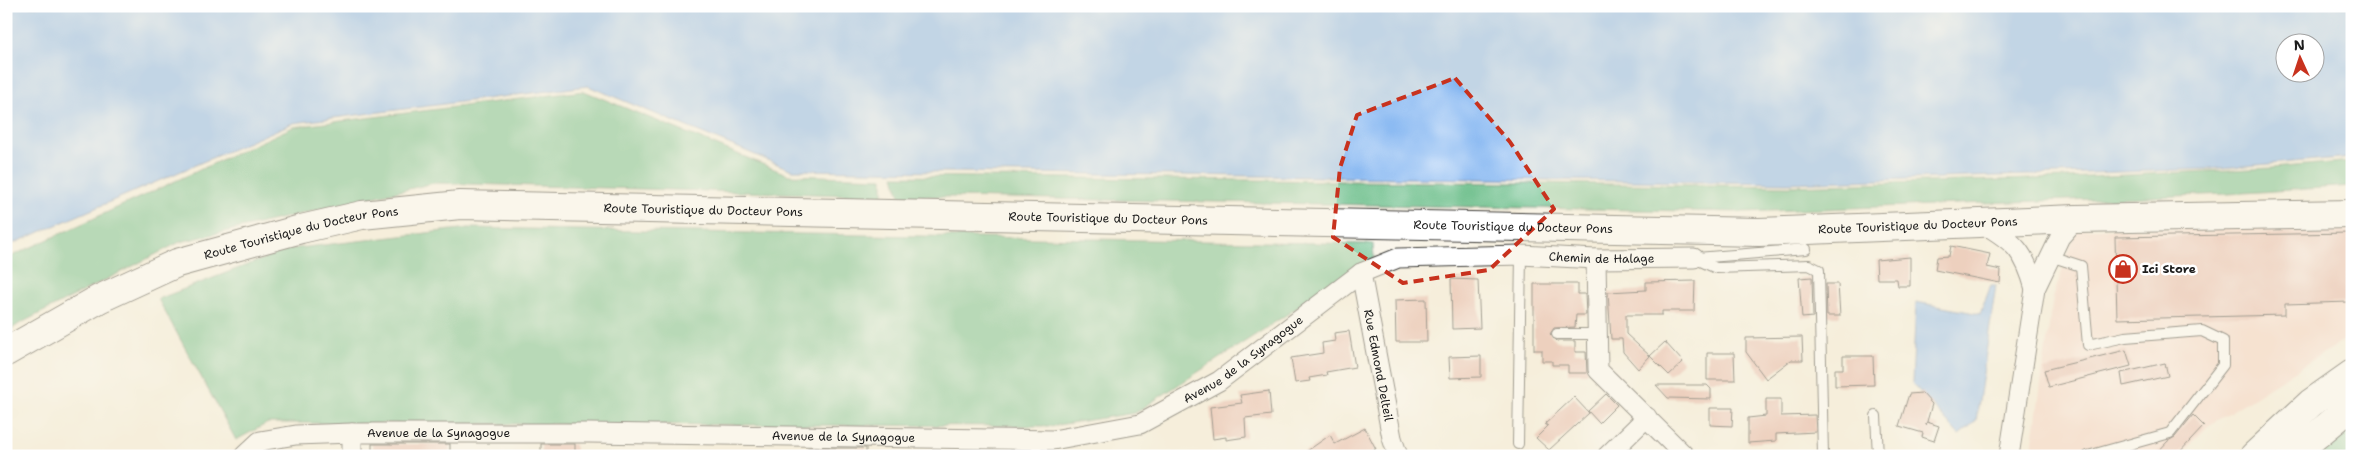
<svg xmlns="http://www.w3.org/2000/svg" width="2358" height="462" viewBox="0 0 2358 462" font-family="'Shantell Sans',sans-serif">
	<rect width="100%" height="100%" fill="#fff"/>
	<filter id="ink" filterUnits="userSpaceOnUse"><feTurbulence type="fractalNoise" baseFrequency=".02" numOctaves="2"/><feDisplacementMap in="SourceGraphic" scale="10" xChannelSelector="R" yChannelSelector="G"/><feConvolveMatrix kernelMatrix="1 2 1 2 8 2 1 2 1" color-interpolation-filters="sRGB"/></filter>
	<filter id="wash" filterUnits="userSpaceOnUse"><feTurbulence type="fractalNoise" baseFrequency=".0096" numOctaves="4" result="noise"/><feDisplacementMap in="SourceGraphic" scale="20" xChannelSelector="R" yChannelSelector="G"/><feGaussianBlur stdDeviation="1.12" result="paint"/><feColorMatrix in="noise" values="0 0 0 0 0 0 0 0 0 0 0 0 0 0 0 0 0 1.4 0 .05"/><feComposite in="paint" operator="in"/></filter>
	<g filter="url(#wash)">
		<rect width="100%" height="100%" fill="#f5eedb"/>
		<polygon fill="#f6d2c4" points="2352,228 2352,335 2208,426 2180,456 2031,456 2053,297 2077,229"/>
		<g fill="#6ebf8c" stroke="#456e54">
			<polygon points="584,91 789,175 883,178 883,196 434,183 180,242 19,324 6,333 6,261 14,255 293,127"/>
			<polygon points="2352,161 2352,186 2228,194 1742,212 900,196 894,176 1789,186 2067,178 2271,168"/>
			<polygon points="469,228 1373,244 1374,258 1135,413 1051,426 268,423 236,440 158,299 289,249"/>
			<polygon points="2352,425 2352,456 2313,456 2329,439"/>
		</g>
		<g fill="#84b6f1" stroke="#506986" fill-rule="evenodd">
			<path d="M 6,6 L 2352,6 L 2352,157 L 2209,169 L 1787,183 L 792,170 L 588,86 L 293,123 L 12,244 L 6,249 ZM 2286,42 L 2316,42 L 2316,72 L 2286,72 Z"/>
			<polygon points="1991,285 1996,285 1976,421 1959,435 1912,383 1916,302 1980,314"/>
		</g>
		<g id="blocks">
			<g fill="#e3ab9c">
				<polygon points="2352,233 2352,288 2348,288 2349,302 2285,304 2285,315 2117,319 2115,237"/>
				<polygon points="1951,246 1990,254 1987,267 2001,270 2000,283 1935,270 1937,257 1949,256"/>
				<polygon points="1910,257 1910,286 1898,286 1897,279 1877,279 1876,260"/>
				<polygon points="1812,277 1813,317 1802,318 1799,278"/>
				<polygon points="1451,279 1478,280 1480,328 1452,329"/>
				<polygon points="1695,281 1694,311 1662,311 1662,315 1626,315 1626,334 1650,356 1665,342 1683,362 1669,375 1650,356 1638,369 1623,352 1622,339 1611,339 1608,292 1646,290 1646,282"/>
				<polygon points="1534,284 1578,284 1578,294 1585,294 1586,315 1576,315 1575,327 1554,328 1550,334 1557,341 1575,341 1575,352 1586,352 1587,373 1568,373 1568,365 1552,365 1552,361 1542,361 1542,350 1534,350"/>
				<polygon points="1826,284 1838,284 1840,316 1827,316"/>
				<polygon points="1426,299 1427,342 1396,342 1395,300"/>
				<polygon points="1349,331 1355,367 1326,372 1327,375 1309,378 1310,381 1295,383 1291,358 1323,353 1322,343 1335,341 1334,333"/>
				<polygon points="1802,337 1803,360 1791,360 1766,379 1746,352 1746,338"/>
				<polygon points="2126,350 2131,366 2049,387 2044,370"/>
				<polygon points="1707,353 1734,353 1735,380 1707,380"/>
				<polygon points="1481,356 1481,377 1450,378 1449,357"/>
				<polygon points="1843,356 1873,356 1874,385 1835,386 1835,369 1843,369"/>
				<polygon points="2165,363 2168,376 2123,386 2121,373"/>
				<polygon points="1656,385 1707,385 1711,389 1711,399 1668,398"/>
				<polygon points="1269,391 1271,415 1245,418 1246,437 1226,440 1226,437 1213,439 1210,407 1242,403 1240,395"/>
				<polygon points="1922,393 1932,404 1926,425 1927,422 1939,426 1934,441 1922,437 1923,433 1899,426 1909,394"/>
				<polygon points="1606,394 1617,405 1599,423 1588,411"/>
				<polygon points="1574,397 1589,413 1549,450 1536,438 1548,426 1545,424"/>
				<polygon points="1766,399 1781,399 1781,416 1815,415 1816,432 1776,434 1776,441 1748,443 1748,418 1766,416"/>
				<polygon points="1710,408 1733,408 1732,426 1710,425"/>
				<polygon points="2193,415 2204,426 2176,456 2154,456 2168,441 2175,437"/>
				<polygon points="1365,428 1376,449 1373,450 1376,456 1300,456 1330,435 1335,444"/>
				<rect x="372" y="444" width="78" height="12"/>
				<rect x="541" y="444" width="34" height="12"/>
				<rect x="808" y="448" width="58" height="8"/>
			</g>
		</g>
	</g>
	<g filter="url(#ink)">
		<use href="#blocks" fill-opacity="0" stroke="#3d3c39" stroke-width="1"/>
		<g fill="none" stroke-linecap="round" stroke-linejoin="round">
			<defs>
				<g id="service">
					<polyline points="2050,256 2081,266 2088,345 2125,337 2202,331 2223,341 2223,365 2170,433 2088,456"/>
					<polyline points="1694,258 1716,268 1809,265 1819,270 1823,456"/>
					<polyline points="1697,258 1806,249"/>
					<polyline points="1557,334 1598,334"/>
					<polyline points="1876,416 1878,456"/>
					<polyline points="1518,444 1521,255"/>
				</g>
				<g id="minor">
					<path d="M 1982,223 C 2015,242 2025,252 2035,289"/>
					<polyline points="1596,259 1598,370 1685,456"/>
					<path id="s1" d="M 1361,273 L 1392,438 L 1398,456"/>
					<path id="s2" d="M 244,456 L 260,441 L 296,435 L 352,433 L 589,433 L 1053,440 L 1140,424 L 1219,381 L 1361,273 L 1398,258 L 1521,255 L 1596,259 L 1694,258"/>
					<polyline points="352,456 352,433"/>
					<polyline points="1607,456 1647,417"/>
					<polyline points="2009,456 2035,289 2060,237 2076,219"/>
				</g>
				<g id="trunk">
					<path id="s3" d="M 6,352 L 99,299 L 177,263 L 301,229 L 362,215 L 460,205 L 1759,232 L 2076,219 L 2352,214"/>
					<polyline points="2254,456 2311,403 2352,374"/>
					<polyline points="2291,456 2352,406"/>
				</g>
			</defs>
			<use href="#service" stroke="#3d3c39" stroke-width="12"/>
			<use href="#minor" stroke="#3d3c39" stroke-width="21"/>
			<use href="#trunk" stroke="#3d3c39" stroke-width="30"/>
			<use href="#service" stroke="#fff" stroke-width="10"/>
			<use href="#minor" stroke="#fff" stroke-width="19"/>
			<use href="#trunk" stroke="#fff" stroke-width="28"/>
		</g>
	</g>
	<path d="M0 0H2358V462H0ZM 1455,78 L 1510,142 L 1554,209 L 1489,270 L 1403,283 L 1333,237 L 1340,168 L 1357,115 Z" fill="#f5eedb" fill-opacity=".55" fill-rule="evenodd"/>
	<path fill="none" stroke="#c8321e" stroke-width="4" stroke-dasharray="10 6" stroke-linejoin="round" d="M 1455,78 L 1510,142 L 1554,209 L 1489,270 L 1403,283 L 1333,237 L 1340,168 L 1357,115 Z"/>
	<defs>
		<symbol id="shop-ring" viewBox="-11 -11 22 22"><circle r="9.5" fill="#fff" stroke="#c8321e" stroke-width="1.5"/><path d="M-5-2.5h2.3a2.7 3.5 0 0 1 5.4 0H5L5.5 6h-11ZM-1.5-2.5h3a1.5 2.3 0 0 0-3 0Z" fill="#c8321e"/></symbol>
	</defs>
	<g fill-rule="evenodd">
		<use href="#shop-ring" x="2107" y="253" width="32" height="32"/>
	</g>
	<g text-anchor="middle" dominant-baseline="central" stroke-width="5" stroke-linejoin="round" paint-order="stroke">
		<g font-size="12" fill="#1c1c1c" stroke="#fff">
			<text stroke="none"><textPath href="#s3" startOffset="726">Route Touristique du Docteur Pons</textPath></text>
			<text stroke="none"><textPath href="#s3" startOffset="1131">Route Touristique du Docteur Pons</textPath></text>
			<text stroke="none"><textPath href="#s3" startOffset="1941">Route Touristique du Docteur Pons</textPath></text>
			<text stroke="none"><textPath href="#s3" startOffset="1536">Route Touristique du Docteur Pons</textPath></text>
			<text stroke="none"><textPath href="#s3" startOffset="321">Route Touristique du Docteur Pons</textPath></text>
			<text stroke="none"><textPath href="#s2" startOffset="1416">Chemin de Halage</textPath></text>
			<text stroke="none"><textPath href="#s2" startOffset="1026">Avenue de la Synagogue</textPath></text>
			<text stroke="none"><textPath href="#s1" startOffset="94">Rue Edmond Delteil</textPath></text>
			<text stroke="none"><textPath href="#s2" startOffset="201">Avenue de la Synagogue</textPath></text>
			<text stroke="none"><textPath href="#s2" startOffset="606">Avenue de la Synagogue</textPath></text>
		</g>
		<g font-size="12" font-weight="bold" fill="#1c1c1c" stroke="#fff" text-anchor="start">
			<text x="2142" y="269">Ici Store</text>
		</g>
	</g>
	<rect width="2358" height="462" fill="none" stroke="#fff" stroke-width="25"/>
	<g transform="translate(2300 58) rotate(357)"><circle r="24" fill="#ffffff" stroke="#a4a4a4"/>
	<path d="M0-4L9 19L0 12L-9 19Z" fill="#c8321e"/>
	<text y="-8" font-size="14" font-weight="bold" text-anchor="middle" fill="#1c1c1c">N</text>
	</g>
</svg>
